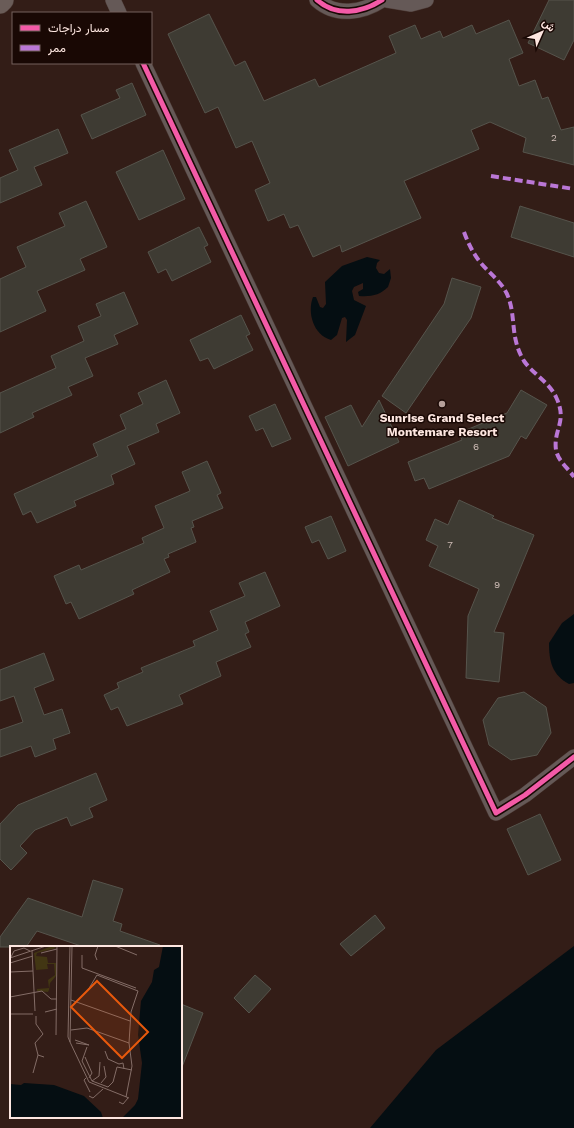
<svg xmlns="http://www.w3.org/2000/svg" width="574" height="1128" viewBox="0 0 574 1128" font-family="'Work Sans',Vazirmatn,sans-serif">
	<rect width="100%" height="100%" fill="#331d17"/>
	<g fill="#050e12">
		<path d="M 367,257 L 380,260 L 377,263 L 376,268 L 379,273 L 384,274 L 390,269 L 391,278 L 388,287 C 380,295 371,297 359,296 L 358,292 L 363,289 L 363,283 L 354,287 L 352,291 L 354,300 L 366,306 L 355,335 L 346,342 L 347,320 L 345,317 L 342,318 L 337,335 L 331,340 C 313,335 307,312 313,297 L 316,297 L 320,307 L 323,308 L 326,304 L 325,282 L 342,266 Z"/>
		<path d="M 574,614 L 574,683 L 569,684 C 552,675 549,661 549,643 L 562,623 Z"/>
		<polygon points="574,946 574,1128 370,1128 436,1050"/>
	</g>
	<g fill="#3e3b33" stroke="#56544c">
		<polygon points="549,0 574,0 574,40 564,60 528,43"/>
		<polygon points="209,14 235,66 245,61 264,101 315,79 319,87 396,53 389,36 415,25 421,39 440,31 443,38 472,25 476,34 509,20 523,53 509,59 519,86 535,80 542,99 548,97 561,130 574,127 574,165 523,152 526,138 490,122 471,130 479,149 404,181 421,218 342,252 340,245 313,257 298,225 290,228 284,214 268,221 255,190 270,183 252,141 236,148 218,107 205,113 168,34"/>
		<polygon points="132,83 146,115 92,139 81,115 120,98 116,90"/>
		<polygon points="58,129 68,153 34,167 42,185 0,203 0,178 18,170 9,150"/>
		<polygon points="163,150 185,199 139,220 116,172"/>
		<polygon points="86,201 107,247 80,259 85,270 37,291 46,311 0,332 0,279 26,267 17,247 65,226 59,213"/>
		<polygon points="520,206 574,223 574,257 511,237"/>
		<polygon points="199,227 208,245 204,247 211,262 172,281 166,269 158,273 148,252"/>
		<polygon points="452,278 481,287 471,318 406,413 382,396 444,304"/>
		<polygon points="124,292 138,324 114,335 118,344 85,358 93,376 68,387 72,395 32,413 34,417 0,433 0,393 56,368 51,356 84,341 78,326 101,316 96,304"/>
		<polygon points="241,315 250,334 246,336 253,350 214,369 208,358 200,361 190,340"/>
		<polygon points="166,380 180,413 156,424 159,432 127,446 135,464 111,475 114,484 74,501 76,506 37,523 31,511 23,515 14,494 98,456 93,444 126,429 120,415 143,404 138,393"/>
		<polygon points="521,390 547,405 526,439 521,436 509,456 429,489 424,478 415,481 408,462 462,440 459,433 507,413"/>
		<polygon points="379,400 399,442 348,466 325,417 351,405 362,427"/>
		<polygon points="275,404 291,439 272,447 263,428 256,431 249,416"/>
		<polygon points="207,461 221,493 217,495 223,508 192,521 194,527 191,528 196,542 168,554 169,557 164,559 170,572 132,590 134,594 79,619 71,602 66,604 54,576 79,565 81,570 144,543 142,538 164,528 155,506 190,491 182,472"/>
		<polygon points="459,500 494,516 492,518 534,535 494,632 504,633 499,682 466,678 468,616 479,589 429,566 438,546 426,540 435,519 448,525"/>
		<polygon points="331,516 346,551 328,559 319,540 312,543 305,527"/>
		<polygon points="265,572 280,606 245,622 249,632 245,634 251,647 216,662 221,676 179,695 183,704 127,726 118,707 111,710 104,695 119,688 117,683 143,672 141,668 195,646 193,641 218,630 210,611 245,596 239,583"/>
		<polygon points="44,653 54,680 34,688 44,715 62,709 70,733 53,739 56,749 35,757 31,746 0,757 0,730 23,722 14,696 0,701 0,670"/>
		<polygon points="524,692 546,707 551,733 537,755 511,760 489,745 483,720 498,698"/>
		<polygon points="96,773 107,800 89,808 93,817 71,826 67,817 35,830 20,846 27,853 11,870 0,859 0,824 18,805"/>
		<polygon points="540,814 561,860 528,875 507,829"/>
		<polygon points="93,880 123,889 113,921 122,924 120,931 160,945 159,947 84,947 37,931 26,947 0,947 0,937 28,898 82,917"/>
		<polygon points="375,915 385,928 351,956 340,944"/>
		<polygon points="255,975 271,989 249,1013 234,998"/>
		<polygon points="181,1004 203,1013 182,1067 181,1066"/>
	</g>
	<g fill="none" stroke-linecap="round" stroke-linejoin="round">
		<defs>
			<g id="minor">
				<polyline points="113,0 119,13"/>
				<path d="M 317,0 C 336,17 362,13 382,0"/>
				<polyline points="387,0 411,4 426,0"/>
				<polyline points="143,63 496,813 525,795 574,757"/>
			</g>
			<polyline id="secondary" points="0,3 3,0"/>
		</defs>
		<use href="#minor" stroke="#4d3b36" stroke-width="16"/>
		<use href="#secondary" stroke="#4d3b36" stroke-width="22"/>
		<use href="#minor" stroke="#655957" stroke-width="15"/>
		<use href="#secondary" stroke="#6a5c58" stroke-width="21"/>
		<g stroke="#ba77d6" stroke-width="4" stroke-dasharray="8 4" stroke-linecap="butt">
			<polyline points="491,176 574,189"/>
			<path d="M 464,232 C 468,243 473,253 480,262 C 489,273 500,280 507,294 C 517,317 509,336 524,361 C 533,374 549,382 556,397 C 568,422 553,429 556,450 C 558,461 568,468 574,477"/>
		</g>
		<defs>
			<g id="cycleway">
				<path d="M 317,0 C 336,17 362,13 382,0"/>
				<polyline points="143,63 496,813 525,795 574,757"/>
			</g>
		</defs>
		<use href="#cycleway" stroke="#190804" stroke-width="8"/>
		<use href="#cycleway" stroke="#f35aa7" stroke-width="5"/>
	</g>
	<circle fill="#b6a09a" stroke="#190804" stroke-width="1.5" cx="442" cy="404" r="4"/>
	<g text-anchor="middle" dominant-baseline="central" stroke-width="3" stroke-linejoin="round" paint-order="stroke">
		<g font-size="10" fill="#cdbbb5">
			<text x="554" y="137">2</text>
			<text x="476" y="446">6</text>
			<text x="450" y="544">7</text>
			<text x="497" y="584">9</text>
		</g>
		<g font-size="12" font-weight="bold" fill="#fde6e0" stroke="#190804">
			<text x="442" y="418">Sunrise Grand Select<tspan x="442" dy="14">Montemare Resort</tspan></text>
		</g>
	</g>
	<g transform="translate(10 946)">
		<rect width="172" height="172" fill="#331d17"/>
		<path d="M 42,0 L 46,2 L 27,7 L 26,10 L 37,11 L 38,17 L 46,17 L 46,30 L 40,37 L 39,44 L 38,46 L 27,45 L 27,43 L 39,42 L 38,34 L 45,29 L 44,18 L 25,18 L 37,18 L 38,23 L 26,24 L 24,7 Z" fill="#423613"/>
		<path d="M 153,0 L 172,0 L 172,172 L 112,172 L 125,159 L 128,153 L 132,117 L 128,89 L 131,55 L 142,36 L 144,24 L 149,21 ZM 14,137 L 44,139 L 74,150 L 91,166 L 93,172 L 0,172 L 0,138 L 11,139 Z" fill="#050e12"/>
		<path fill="none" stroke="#846d67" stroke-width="1" d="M 60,0 L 58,91 L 60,96M 105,0 L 127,9M 22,5 L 25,65M 31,7 L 47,3M 72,9 L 72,22 L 126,42M 1,11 L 4,5 L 14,2 L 20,5M 0,12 L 36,0M 87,14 L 85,9 L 88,0M 0,17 L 23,10M 0,26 L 23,25M 78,44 L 87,29 L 128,45 L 121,66 L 119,97M 0,51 L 32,45 L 41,53 L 47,53M 61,54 L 120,75M 35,66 L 47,63M 0,68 L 23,68M 26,70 L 26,78 L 33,88 L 25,97 L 28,109M 61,84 L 77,82 L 119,97 L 122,120 L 116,151M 46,89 L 47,0M 65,94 L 79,99 L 66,97M 60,96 L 79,136 L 119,152M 60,96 L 62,0M 77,101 L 72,115 L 82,135 L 89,130 L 90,116M 95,105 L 98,113 L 109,118 L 113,117 L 114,123M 75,111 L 82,127 L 79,132M 23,127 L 28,109 L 34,111M 76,132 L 74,134 L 80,146M 82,135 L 98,141 L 103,136 L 107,121 L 122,124M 91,137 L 96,131 L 94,120M 79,150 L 83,152 L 93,143M 109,156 L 113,158 L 118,152"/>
		<path fill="#e8590c" fill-opacity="0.15" stroke="#e8590c" stroke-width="2" d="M 87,35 L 138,86 L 112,112 L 61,61 Z"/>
		<rect width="172" height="172" fill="none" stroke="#fde6e0" stroke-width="2"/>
	</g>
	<rect x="12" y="12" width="140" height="52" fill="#190804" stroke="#74615c"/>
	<rect x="20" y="25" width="20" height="6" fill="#f35aa7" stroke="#74615c"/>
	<text x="48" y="32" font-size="12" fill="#fde6e0">مسار دراجات</text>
	<rect x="20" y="45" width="20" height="6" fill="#ba77d6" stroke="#74615c"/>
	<text x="48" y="52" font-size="12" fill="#fde6e0">ممر</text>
	<g transform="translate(542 32) rotate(45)" stroke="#190804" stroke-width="3" paint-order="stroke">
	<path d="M0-3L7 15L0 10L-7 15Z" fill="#fde6e0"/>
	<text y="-6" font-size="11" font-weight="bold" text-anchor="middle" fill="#fde6e0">ش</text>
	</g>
</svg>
